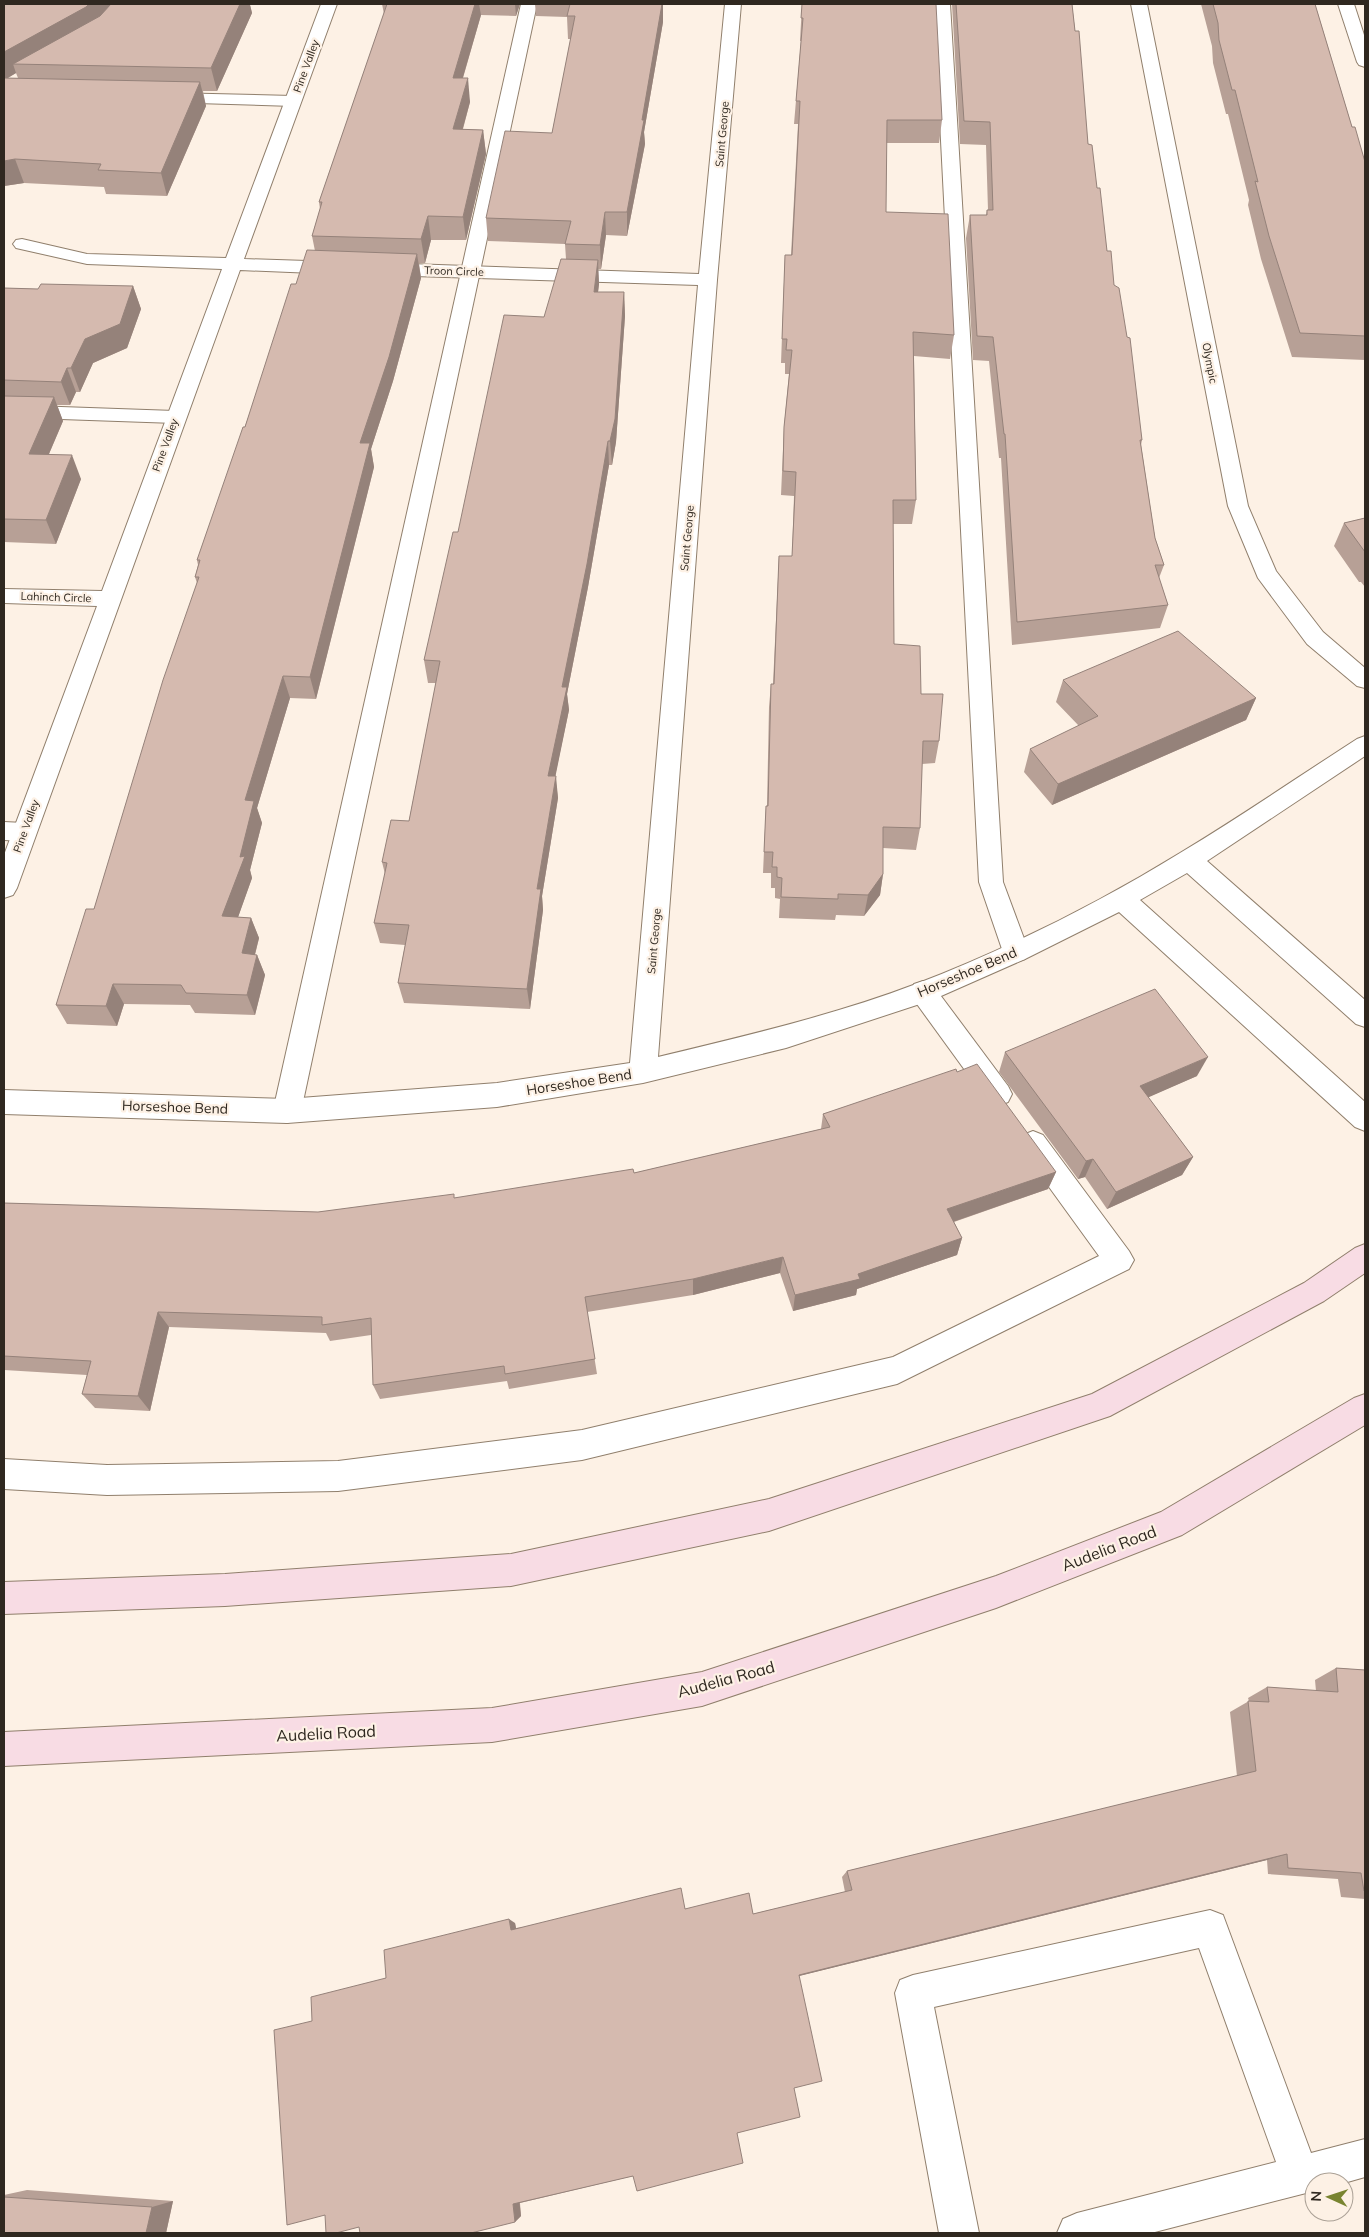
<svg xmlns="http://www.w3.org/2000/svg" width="1369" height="2237" viewBox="0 0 1369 2237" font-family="Mulish,sans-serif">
	<rect width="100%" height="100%" fill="#fdf1e5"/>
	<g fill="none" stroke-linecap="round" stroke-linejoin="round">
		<defs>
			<g id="service">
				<polygon points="521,4 537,4 301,1111 297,1119 287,1123 277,1119 273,1111"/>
				<polygon points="934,4 950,4 1003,882 1029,952 1025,959 1016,962 1007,959 1003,952 979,882"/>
				<polygon points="1338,4 1354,4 1365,38 1365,67 1359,65 1357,62"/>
				<polygon points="168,93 293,96 299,97 301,101 299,105 293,106 162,102 160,98 162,94"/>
				<polygon points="4,405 175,411 182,413 185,417 182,421 175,423 4,417"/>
				<polygon points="4,822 24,823 33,825 36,832 33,839 24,841 4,840"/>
				<polygon points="923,981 932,984 1008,1086 1012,1094 1008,1102 998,1106 988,1102 914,1000 910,992 914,984"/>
				<polygon points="1033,1131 1043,1135 1129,1251 1134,1260 1129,1269 897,1384 582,1460 338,1491 107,1495 4,1489 4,1459 107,1465 338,1461 582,1430 893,1357 1099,1256 1023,1151 1019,1143 1023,1135"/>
				<polygon points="1210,1910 1223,1915 1311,2153 1365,2139 1365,2177 1344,2183 1314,2182 1314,2191 1151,2233 1057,2233 1063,2219 1077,2213 1276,2162 1199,1948 934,2007 979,2233 939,2233 895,1993 900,1980 913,1975"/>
			</g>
			<g id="minor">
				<polygon points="321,4 337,4 244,259 338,262 344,264 347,268 344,272 338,274 240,270 17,888 13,895 4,898 4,855 97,606 4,603 4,589 102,591 222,269 87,264 16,248 13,244 16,240 22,239 87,254 226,258"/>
				<path d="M 725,4 L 741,4 L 717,280 L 658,1057 C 744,1036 832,1016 916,984 C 1007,949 1097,904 1180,853 C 1240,817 1298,777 1357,739 L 1365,736 L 1365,756 L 1207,861 L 1365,1000 L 1365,1027 L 1356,1024 L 1187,873 L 1140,900 L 1365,1102 L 1365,1131 L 1355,1127 L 1119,912 L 1025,959 L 932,1000 L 786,1048 L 643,1083 L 497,1107 L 287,1123 L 4,1114 L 4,1090 L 287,1099 L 497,1083 L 630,1063 L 698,285 L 381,275 L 374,273 L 372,269 L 374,265 L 381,263 L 699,274 Z"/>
				<polygon points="1131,4 1147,4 1248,506 1276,571 1323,632 1365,668 1365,688 1357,686 1307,644 1258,578 1228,506"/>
			</g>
			<g id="secondary">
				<polygon points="1365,1244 1365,1273 1324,1301 1110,1416 769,1531 511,1586 225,1606 4,1614 4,1582 225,1574 511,1554 769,1499 1092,1394 1304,1283 1355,1248"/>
				<polygon points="1365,1394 1365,1425 1182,1535 996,1608 702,1706 492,1742 4,1766 4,1732 492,1708 702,1672 996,1576 1161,1512 1354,1398"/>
			</g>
		</defs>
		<use href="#service" stroke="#907f6c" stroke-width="2"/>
		<use href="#minor" stroke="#907f6c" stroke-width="2"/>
		<use href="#secondary" stroke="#907f6c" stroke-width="2"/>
		<use href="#service" fill="#fff" fill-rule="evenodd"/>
		<use href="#minor" fill="#fff" fill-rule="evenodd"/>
		<use href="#secondary" fill="#f8dce4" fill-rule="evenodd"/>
	</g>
	<g fill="#b7a096" fill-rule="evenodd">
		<path d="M 4,4 L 250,5 L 252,13 L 217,91 L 203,91 L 206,106 L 167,196 L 106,194 L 104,187 L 24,183 L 4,186 ZM 16,73 L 18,78 L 8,78 Z"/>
		<polygon points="382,4 520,4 516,16 481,15 463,78 470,102 463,129 483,130 486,154 466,240 431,240 425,263 419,263 421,278 393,381 371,449 374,467 316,699 290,698 257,808 262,823 250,870 252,878 238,917 251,918 259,938 255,955 257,955 265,975 255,1015 195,1013 190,1005 124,1004 117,1026 67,1024 56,1005 94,909 197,583 195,577 198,565 197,560 296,284 315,251 312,236 320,209 319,202 384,14"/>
		<polygon points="535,4 663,4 663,22 644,132 645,144 627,236 606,235 601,269 598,269 599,284 598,292 624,292 625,316 616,442 612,465 609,465 588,587 567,694 569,710 555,776 558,798 542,896 543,910 530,1009 404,1003 398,983 405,945 380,943 374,923 385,874 382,862 409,821 436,683 428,683 424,660 458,532 544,317 566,259 565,244 488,241 486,218 552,133 571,39 568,39 567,17 536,16"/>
		<polygon points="802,4 942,120 939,143 886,143 886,212 954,335 950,359 914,356 916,500 912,524 893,524 894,644 921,694 939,741 935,763 922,764 920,828 916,850 883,848 883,874 880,895 864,916 836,915 835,920 779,918 780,899 775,898 775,888 771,888 771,873 763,873 765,828 766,806 767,806 769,707 771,684 773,684 779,556 792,556 794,496 781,495 784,427 789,374 785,374 785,363 781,363 785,255 791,255 798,124 794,124 801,41 800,41"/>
		<polygon points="952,4 1072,4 1088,144 1097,188 1107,251 1114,285 1142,440 1141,445 1155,538 1164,565 1159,578 1168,605 1160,628 1012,645 1001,458 999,458 989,361 973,360 966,238 970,215 986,215 987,210 988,210 986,145 960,144"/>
		<polygon points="1201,4 1315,4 1352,127 1365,162 1365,360 1292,357 1261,259 1248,205 1249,200 1228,114 1226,114 1213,63 1212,46"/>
		<polygon points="133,286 141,309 127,348 93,363 80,392 76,392 70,405 57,405 63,421 49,454 81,479 56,544 4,542 4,288 38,289"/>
		<polygon points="1365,518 1365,587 1361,582 1359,582 1334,546 1344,523"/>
		<polygon points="1063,680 1256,698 1246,720 1052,805 1024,772 1030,749 1079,726 1056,702"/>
		<polygon points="1005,1052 1197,1076 1148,1097 1193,1157 1182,1175 1107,1209 1085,1177 1078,1179 999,1072"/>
		<polygon points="957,1072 1056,1172 1048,1189 954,1222 962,1238 957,1255 857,1289 856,1295 793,1311 780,1273 693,1295 587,1312 597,1374 509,1389 507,1381 380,1399 373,1385 371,1335 330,1341 326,1333 169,1327 150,1411 95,1408 82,1394 87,1375 4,1370 4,1203 318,1212 455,1198 634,1173 821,1129 823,1114"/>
		<polygon points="1336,1668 1365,1670 1365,1899 1341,1897 1338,1879 1268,1874 1267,1860 799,1976 794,2088 737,2133 633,2176 520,2203 521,2216 515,2222 359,2227 312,2021 386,1978 515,1923 516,1928 685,1909 753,1914 845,1892 842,1877 847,1871 1237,1776 1230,1712 1249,1701 1248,1698 1267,1687 1316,1691 1315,1680"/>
		<polygon points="27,2190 173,2201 166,2233 4,2233 4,2195"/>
	</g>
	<g fill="#95827a">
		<polygon points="89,4 115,4 93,31 13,64 16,73 4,80 4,52"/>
		<polygon points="240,4 251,4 250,5 252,13 217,91 211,68"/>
		<polygon points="475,4 479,4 481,15 456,101 453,78"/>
		<polygon points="515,4 520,4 516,16"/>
		<polygon points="659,4 663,4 663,22 644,132 645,144 627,236 627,212 642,120"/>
		<polygon points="468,78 470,102 456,153 453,129"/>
		<polygon points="200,82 206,106 167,196 161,173"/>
		<polygon points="483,130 486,154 466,240 463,217"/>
		<polygon points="15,159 24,183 4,186 4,161"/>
		<polygon points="605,212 606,235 601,269 600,245"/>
		<polygon points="428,216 431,240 425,263 421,239"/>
		<polygon points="417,254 421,278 393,381 371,449 374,467 316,699 310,677 360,443"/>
		<polygon points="598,260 599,284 595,315 594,292"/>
		<polygon points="133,286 141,309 127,348 93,363 80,392 71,368 85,339"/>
		<polygon points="624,292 625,316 616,442 612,465 610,441"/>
		<polygon points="67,368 76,392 70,405 61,382"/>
		<polygon points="54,397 63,421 39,477 29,454"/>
		<polygon points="608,441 609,465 588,587 567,694 569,710 551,798 548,776 562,687"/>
		<polygon points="72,455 81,479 56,544 46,520"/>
		<polygon points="283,676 290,698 257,808 262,823 250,870 252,878 231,937 222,916 240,857 245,800"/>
		<polygon points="1256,698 1246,720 1052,805 1058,784"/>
		<polygon points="556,776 558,798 542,896 543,910 530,1009 527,989 537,889"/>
		<polygon points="883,874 880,895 864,916 868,895"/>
		<polygon points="251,918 259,938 250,973 242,953"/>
		<polygon points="257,955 265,975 255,1015 247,995"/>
		<polygon points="113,984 124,1004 117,1026 106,1006"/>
		<polygon points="1208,1057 1197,1076 1131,1105 1140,1086"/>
		<polygon points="1193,1157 1182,1175 1107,1209 1116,1192"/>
		<polygon points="1093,1159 1085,1177 1078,1179 1086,1161"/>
		<polygon points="1056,1172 1048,1189 941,1226 947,1209"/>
		<polygon points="962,1238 957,1255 857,1289 856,1295 793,1311 795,1295"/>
		<polygon points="783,1257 780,1273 693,1295 693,1279"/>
		<polygon points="158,1312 169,1327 150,1411 138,1396"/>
		<polygon points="1287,1854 1267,1860 795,1977 799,1975"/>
		<polygon points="509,1919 515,1923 517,1934 511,1930"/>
		<polygon points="519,2198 521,2216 515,2222 513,2204"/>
		<polygon points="173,2201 166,2233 146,2233 152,2207"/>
	</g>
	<g fill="#d5baaf" stroke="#95827a">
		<polygon points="4,4 89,4 86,7 4,52"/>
		<polygon points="111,4 240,4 211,68 13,64 100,16"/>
		<polygon points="387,4 475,4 453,78 468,78 453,129 483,130 463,217 428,216 421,239 312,236 322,202 319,202"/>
		<polygon points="570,4 662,4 642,120 644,120 627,212 605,212 600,245 565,244 571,221 486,218 505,131 552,133 575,16 567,16"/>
		<polygon points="802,4 936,4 942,120 887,120 886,212 948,214 954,335 913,332 916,500 893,500 894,644 920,646 921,694 943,694 939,741 923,741 920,828 883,827 883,874 868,895 838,894 838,899 781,897 782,878 777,877 777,867 772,867 773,852 764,852 766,806 768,806 771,684 774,684 779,556 792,556 796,472 783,471 784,427 792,350 786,350 787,339 782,339 785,255 792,255 800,101 796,101 803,18 801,18"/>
		<polygon points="956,4 1072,4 1075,31 1079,31 1088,144 1092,145 1097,188 1100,188 1107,251 1111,251 1114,285 1119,288 1127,337 1130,338 1142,440 1140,440 1155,538 1164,565 1155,565 1168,605 1017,622 1005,434 1004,434 993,337 977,336 970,215 987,215 987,210 993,210 990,122 964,121"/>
		<polygon points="1213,4 1315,4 1352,127 1355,127 1365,162 1365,336 1300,333 1269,236 1255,181 1258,182 1235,90 1232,90 1219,40 1218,23"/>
		<polygon points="4,78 200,82 161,173 98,170 101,164 15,159 4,161"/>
		<polygon points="307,250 417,254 389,357 360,443 370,443 310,677 283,676 245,800 254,801 240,857 245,856 222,916 251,918 242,953 257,955 247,995 186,993 181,985 113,984 106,1006 56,1005 86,909 94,909 163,680 199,577 195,577 200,560 197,560 243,427 245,427 291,284 296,284"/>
		<polygon points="561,259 598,260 594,292 624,292 615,419 610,441 608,441 587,564 562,687 567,687 548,776 556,776 537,889 541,889 527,989 398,983 409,925 374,923 387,863 382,862 391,820 409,821 440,661 424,660 453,532 458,532 504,315 544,317"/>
		<polygon points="41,284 133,286 120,324 85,339 71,368 67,368 61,382 4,380 4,288 38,289"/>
		<polygon points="4,396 54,397 29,454 72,455 46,520 4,519"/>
		<polygon points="1365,518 1365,552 1344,523"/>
		<polygon points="1178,631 1256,698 1058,784 1030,749 1098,716 1063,680"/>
		<polygon points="1155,989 1208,1057 1140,1086 1193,1157 1116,1192 1093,1159 1086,1161 1005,1052"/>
		<polygon points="977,1064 1056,1172 947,1209 962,1238 858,1274 860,1279 795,1295 783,1257 693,1279 585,1297 595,1359 505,1374 504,1366 373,1385 371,1318 322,1325 322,1317 158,1312 138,1396 82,1394 91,1361 4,1356 4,1203 318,1212 454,1194 454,1198 633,1169 634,1173 830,1127 823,1114 956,1069 957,1072"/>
		<polygon points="1336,1668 1365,1670 1365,1892 1364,1891 1361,1873 1288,1868 1287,1854 799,1975 822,2081 794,2088 800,2117 737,2133 743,2163 637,2191 633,2176 513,2204 515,2222 471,2233 360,2233 359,2227 336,2233 326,2233 325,2215 287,2225 274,2030 312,2021 311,1997 386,1978 384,1950 509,1919 511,1930 681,1888 685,1909 749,1893 753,1914 852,1890 847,1871 1256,1771 1248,1701 1269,1702 1267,1687 1338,1692"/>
		<polygon points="4,2197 152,2207 146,2233 4,2233"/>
	</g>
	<g text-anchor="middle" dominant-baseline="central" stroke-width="4.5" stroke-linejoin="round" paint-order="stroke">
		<g font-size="11" fill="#2f2820" stroke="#fdf1e5">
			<text transform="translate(306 66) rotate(-70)">Pine Valley</text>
			<text transform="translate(722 134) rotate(-85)">Saint George</text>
			<text transform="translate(454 271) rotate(2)">Troon Circle</text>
			<text transform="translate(1210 363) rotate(79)">Olympic</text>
			<text transform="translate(165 445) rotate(-70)">Pine Valley</text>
			<text transform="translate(687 538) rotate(-85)">Saint George</text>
			<text transform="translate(56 597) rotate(2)">Lahinch Circle</text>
			<text transform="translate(26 826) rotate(-70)">Pine Valley</text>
			<text transform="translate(654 941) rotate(-85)">Saint George</text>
		</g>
		<g font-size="14" fill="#2f2820" stroke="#fdf1e5">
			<text transform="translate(967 972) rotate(-23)">Horseshoe Bend</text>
			<text transform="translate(579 1082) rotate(-9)">Horseshoe Bend</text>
			<text transform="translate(175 1107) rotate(2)">Horseshoe Bend</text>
		</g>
		<g font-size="16" fill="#2f2820" stroke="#fdf1e5">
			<text transform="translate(1109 1548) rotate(-21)">Audelia Road</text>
			<text transform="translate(726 1679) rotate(-15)">Audelia Road</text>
			<text transform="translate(326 1733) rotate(-3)">Audelia Road</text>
		</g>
	</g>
	<rect width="1369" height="2237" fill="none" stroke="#2f2820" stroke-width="10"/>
	<g transform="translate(1329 2197) rotate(273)"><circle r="24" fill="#fdf1e5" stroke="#aba196"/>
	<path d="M0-4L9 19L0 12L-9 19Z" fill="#798430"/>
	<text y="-8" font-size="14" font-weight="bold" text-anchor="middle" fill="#2f2820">N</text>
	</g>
</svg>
